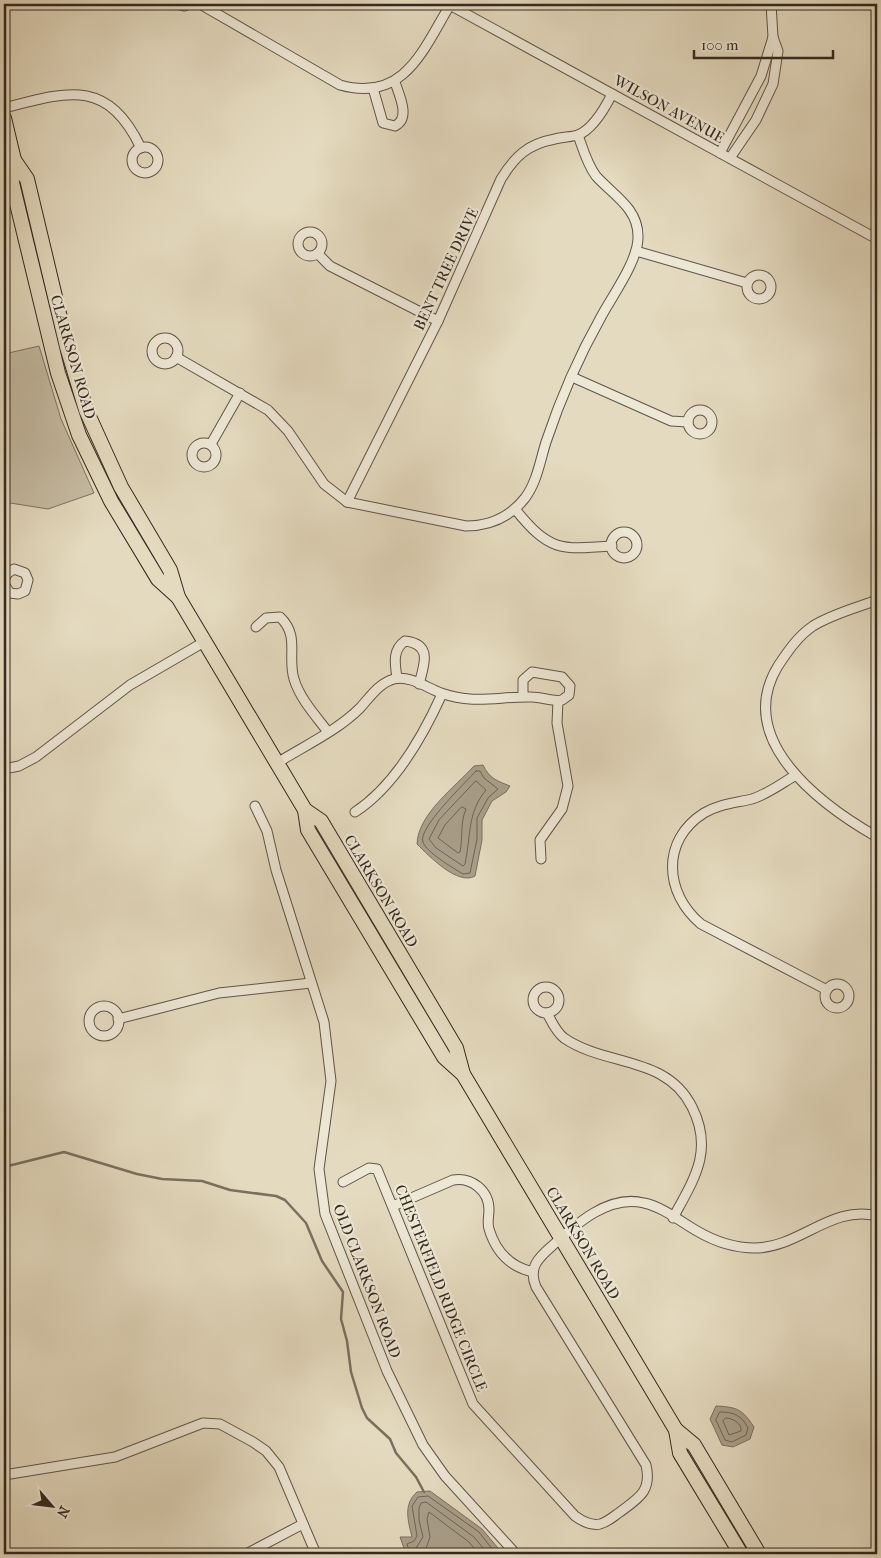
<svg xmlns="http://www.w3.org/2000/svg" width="881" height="1558" viewBox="0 0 881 1558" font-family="'IM FELL French Canon',serif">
	<rect width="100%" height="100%" fill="#e4dabf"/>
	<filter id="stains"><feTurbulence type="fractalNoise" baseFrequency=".004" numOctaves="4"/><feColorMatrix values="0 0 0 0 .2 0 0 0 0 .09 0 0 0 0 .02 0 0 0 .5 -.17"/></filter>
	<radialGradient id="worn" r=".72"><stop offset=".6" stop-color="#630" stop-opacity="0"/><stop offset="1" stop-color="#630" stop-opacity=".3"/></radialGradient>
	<polygon fill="#c6bca4" stroke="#7d7262" points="39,346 61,419 94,493 48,509 4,502 4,354"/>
	<g fill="#a89e89" stroke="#7a6f5f">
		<path d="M 483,765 C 489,778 497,781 510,786 L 506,792 L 492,801 L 482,820 L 482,840 L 475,876 C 458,886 429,856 417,844 C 418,814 455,787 474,766 Z"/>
		<path d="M 716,1406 C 737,1407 742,1409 754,1427 L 750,1439 L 733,1447 L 722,1445 L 710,1419 Z"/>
		<path d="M 430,1491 L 482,1529 L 503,1554 L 406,1554 L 400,1537 L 412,1537 C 408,1521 403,1504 417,1492 Z"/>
	</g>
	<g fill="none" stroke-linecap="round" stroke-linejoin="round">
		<g stroke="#6e6454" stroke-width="1">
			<path d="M 476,771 L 480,771 L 484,778 L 498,789 L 488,798 L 477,818 L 477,839 L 470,873 L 463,874 C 453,868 426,852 423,842 C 417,829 466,782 476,771 Z"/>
			<path d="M 476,781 L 486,790 C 467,813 471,836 465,864 L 463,866 L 436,848 L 429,839 L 439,820 Z"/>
			<path d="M 462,807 L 466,809 C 460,822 463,838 460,852 L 458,853 L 438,838 L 445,825 Z"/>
			<path d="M 720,1412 C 734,1412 741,1415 748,1428 L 746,1435 L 732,1442 L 725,1440 L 716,1420 Z"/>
			<path d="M 726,1418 C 732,1418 742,1423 741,1431 L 729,1435 L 723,1421 Z"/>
			<polyline points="410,1554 407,1544 414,1541 417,1536 412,1506 418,1497 428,1496 479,1532 496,1554"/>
			<polyline points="416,1554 416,1548 423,1537 419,1520 419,1508 421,1503 426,1502 474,1537 488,1554"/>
			<polyline points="424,1554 430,1537 427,1519 429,1512 469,1542 479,1554"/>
		</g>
		<polyline stroke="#7a6f5f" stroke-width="2.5" points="4,1167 64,1152 137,1174 162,1179 202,1181 230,1190 276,1196 285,1200 306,1223 322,1261 343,1292 341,1319 347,1341 351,1372 362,1408 367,1418 390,1439 396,1453 416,1477 424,1492"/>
		<defs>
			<g id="street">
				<polyline points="176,4 184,6 190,4"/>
				<path d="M 200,4 L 340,85 C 404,103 423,50 450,5"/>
				<polyline points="448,4 877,239"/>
				<path d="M 373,88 L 383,123 L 395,126 C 411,118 399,95 395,82"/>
				<path d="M 4,108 C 66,92 107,77 141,148"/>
				<circle cx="145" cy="160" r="13"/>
				<polyline points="720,153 761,76 773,37"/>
				<polyline points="730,158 756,120 773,84 778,51 773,37 771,4"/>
				<circle cx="310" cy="244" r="12"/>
				<polyline points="636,251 747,283"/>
				<polyline points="318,254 330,266 438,321"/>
				<circle cx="759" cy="287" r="12"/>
				<circle cx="165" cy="351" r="13"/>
				<path d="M 176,357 L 268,410 L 288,431 L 324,484 L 347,502 L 466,526 C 489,526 510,517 525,498 C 537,482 540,461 546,442 C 560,400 579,356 601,317 C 612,296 639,260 638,236 C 638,208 613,195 596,176 C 587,164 583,149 578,135"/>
				<polyline points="572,377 671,421 688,422"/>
				<circle cx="700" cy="422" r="12"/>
				<circle cx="204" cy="455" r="12"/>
				<polyline points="211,444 240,393"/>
				<path d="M 347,502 L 438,321 L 501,179 C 515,156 528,144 555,139 C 562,137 571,137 578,135 C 593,129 605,108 612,94"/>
				<path d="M 515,509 C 549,551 559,550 612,546"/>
				<circle cx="624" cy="545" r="13"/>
				<polyline points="4,579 8,573 14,569 25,573 28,580 25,591 18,594 10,593 4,584"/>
				<path d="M 877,600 C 856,608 832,614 813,626 C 798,636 788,651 778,666 C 733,740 821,805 877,837"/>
				<path d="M 256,627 L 266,618 L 280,617 C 300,636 287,656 294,679 C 300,699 316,716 328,732"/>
				<path d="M 397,678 C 395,664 392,650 405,641 C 433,644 424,665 419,684"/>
				<path d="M 277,763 C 304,746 337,731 360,708 C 370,697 379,683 394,679 C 410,675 427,688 441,693 C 475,705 499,696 532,697 C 542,697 553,702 562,700 L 569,695 L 570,686 L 562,677 L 532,672 L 523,680 L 523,697"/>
				<polyline points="4,769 19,766 36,757 130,685 204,642"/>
				<path d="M 796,775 C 782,783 768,794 752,799 C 735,803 719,804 704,813 C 661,840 664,893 701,924 L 827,990"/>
				<polyline points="255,806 267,831 276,870 324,1022 331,1081 319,1169 325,1214 387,1371 423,1445 445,1476 516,1554"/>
				<path d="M 355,812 C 395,786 423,736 442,694"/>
				<polyline points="541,859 540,840 562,809 568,786 557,723 558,701"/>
				<circle cx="837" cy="996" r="12"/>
				<circle cx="546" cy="1000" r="13"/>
				<circle cx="104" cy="1021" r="15"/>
				<path d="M 547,1013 C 552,1022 556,1032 564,1038 C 606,1067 666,1055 692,1107 C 714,1151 694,1179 673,1218"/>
				<polyline points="118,1019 219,993 311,983"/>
				<path d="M 343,1182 L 369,1168 L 377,1169 L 473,1404 L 575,1516 C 582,1521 591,1526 600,1524 C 608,1522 614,1516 620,1512 C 639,1498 652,1491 646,1465 L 536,1287 C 528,1268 538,1258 552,1246 C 576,1224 609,1194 644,1203 C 663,1207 681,1222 697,1231 C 714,1241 735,1248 755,1248 C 799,1248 832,1204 877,1216"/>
				<path d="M 393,1206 L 453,1180 C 471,1177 489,1190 489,1210 C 489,1216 487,1223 489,1229 C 496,1252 510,1267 533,1272"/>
				<polyline points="4,1475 115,1457 203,1423 220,1424 253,1442 266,1451 279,1467 316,1554"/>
				<polyline points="246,1554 303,1524"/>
			</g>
			<g id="primary">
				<polyline points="4,118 14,160 12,183 58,373 79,435 111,501 158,579 178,597"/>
				<polyline points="14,160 27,179 67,347 86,410 121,487 170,570 178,597 305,810 308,830 444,1057 463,1074"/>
				<polyline points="305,810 321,821 456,1048 463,1074 676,1430 680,1453 741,1554"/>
				<polyline points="676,1430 694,1445 759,1554"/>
			</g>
		</defs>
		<use href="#street" stroke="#605548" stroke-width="11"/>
		<use href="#primary" stroke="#342920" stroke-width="16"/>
		<use href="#street" stroke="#ede7d5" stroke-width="9"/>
		<use href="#primary" stroke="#e4dabf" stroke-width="14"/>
	</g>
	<g text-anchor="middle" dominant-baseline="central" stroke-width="4.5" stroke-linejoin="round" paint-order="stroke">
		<g font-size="15" fill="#342920" stroke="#ede7d5">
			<text transform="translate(669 109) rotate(29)">WILSON AVENUE</text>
			<text transform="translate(446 269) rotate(-65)">BENT TREE DRIVE</text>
			<text transform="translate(73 357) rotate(74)">CLARKSON ROAD</text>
			<text transform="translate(381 891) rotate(59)">CLARKSON ROAD</text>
			<text transform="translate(583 1243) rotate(59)">CLARKSON ROAD</text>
			<text transform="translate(367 1281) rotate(69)">OLD CLARKSON ROAD</text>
			<text transform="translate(441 1288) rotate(68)">CHESTERFIELD RIDGE CIRCLE</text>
		</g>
	</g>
	<rect width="881" height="1558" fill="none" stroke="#e4dabf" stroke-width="20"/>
	<rect x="5" y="5" width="871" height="1548" fill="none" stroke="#342920" stroke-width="2.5"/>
	<rect x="10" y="10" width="861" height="1538" fill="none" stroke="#342920"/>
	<g transform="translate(52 1506) rotate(118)" stroke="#ede7d5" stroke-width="4" paint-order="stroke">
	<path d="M0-4L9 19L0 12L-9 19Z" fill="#342920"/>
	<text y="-8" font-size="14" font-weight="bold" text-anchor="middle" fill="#342920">N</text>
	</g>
	<path d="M694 50v8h139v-8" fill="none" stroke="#342920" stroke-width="2.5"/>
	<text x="701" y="50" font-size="15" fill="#342920" stroke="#ede7d5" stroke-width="4" paint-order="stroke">100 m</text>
	<rect width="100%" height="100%" filter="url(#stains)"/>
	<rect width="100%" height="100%" fill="url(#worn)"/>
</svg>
